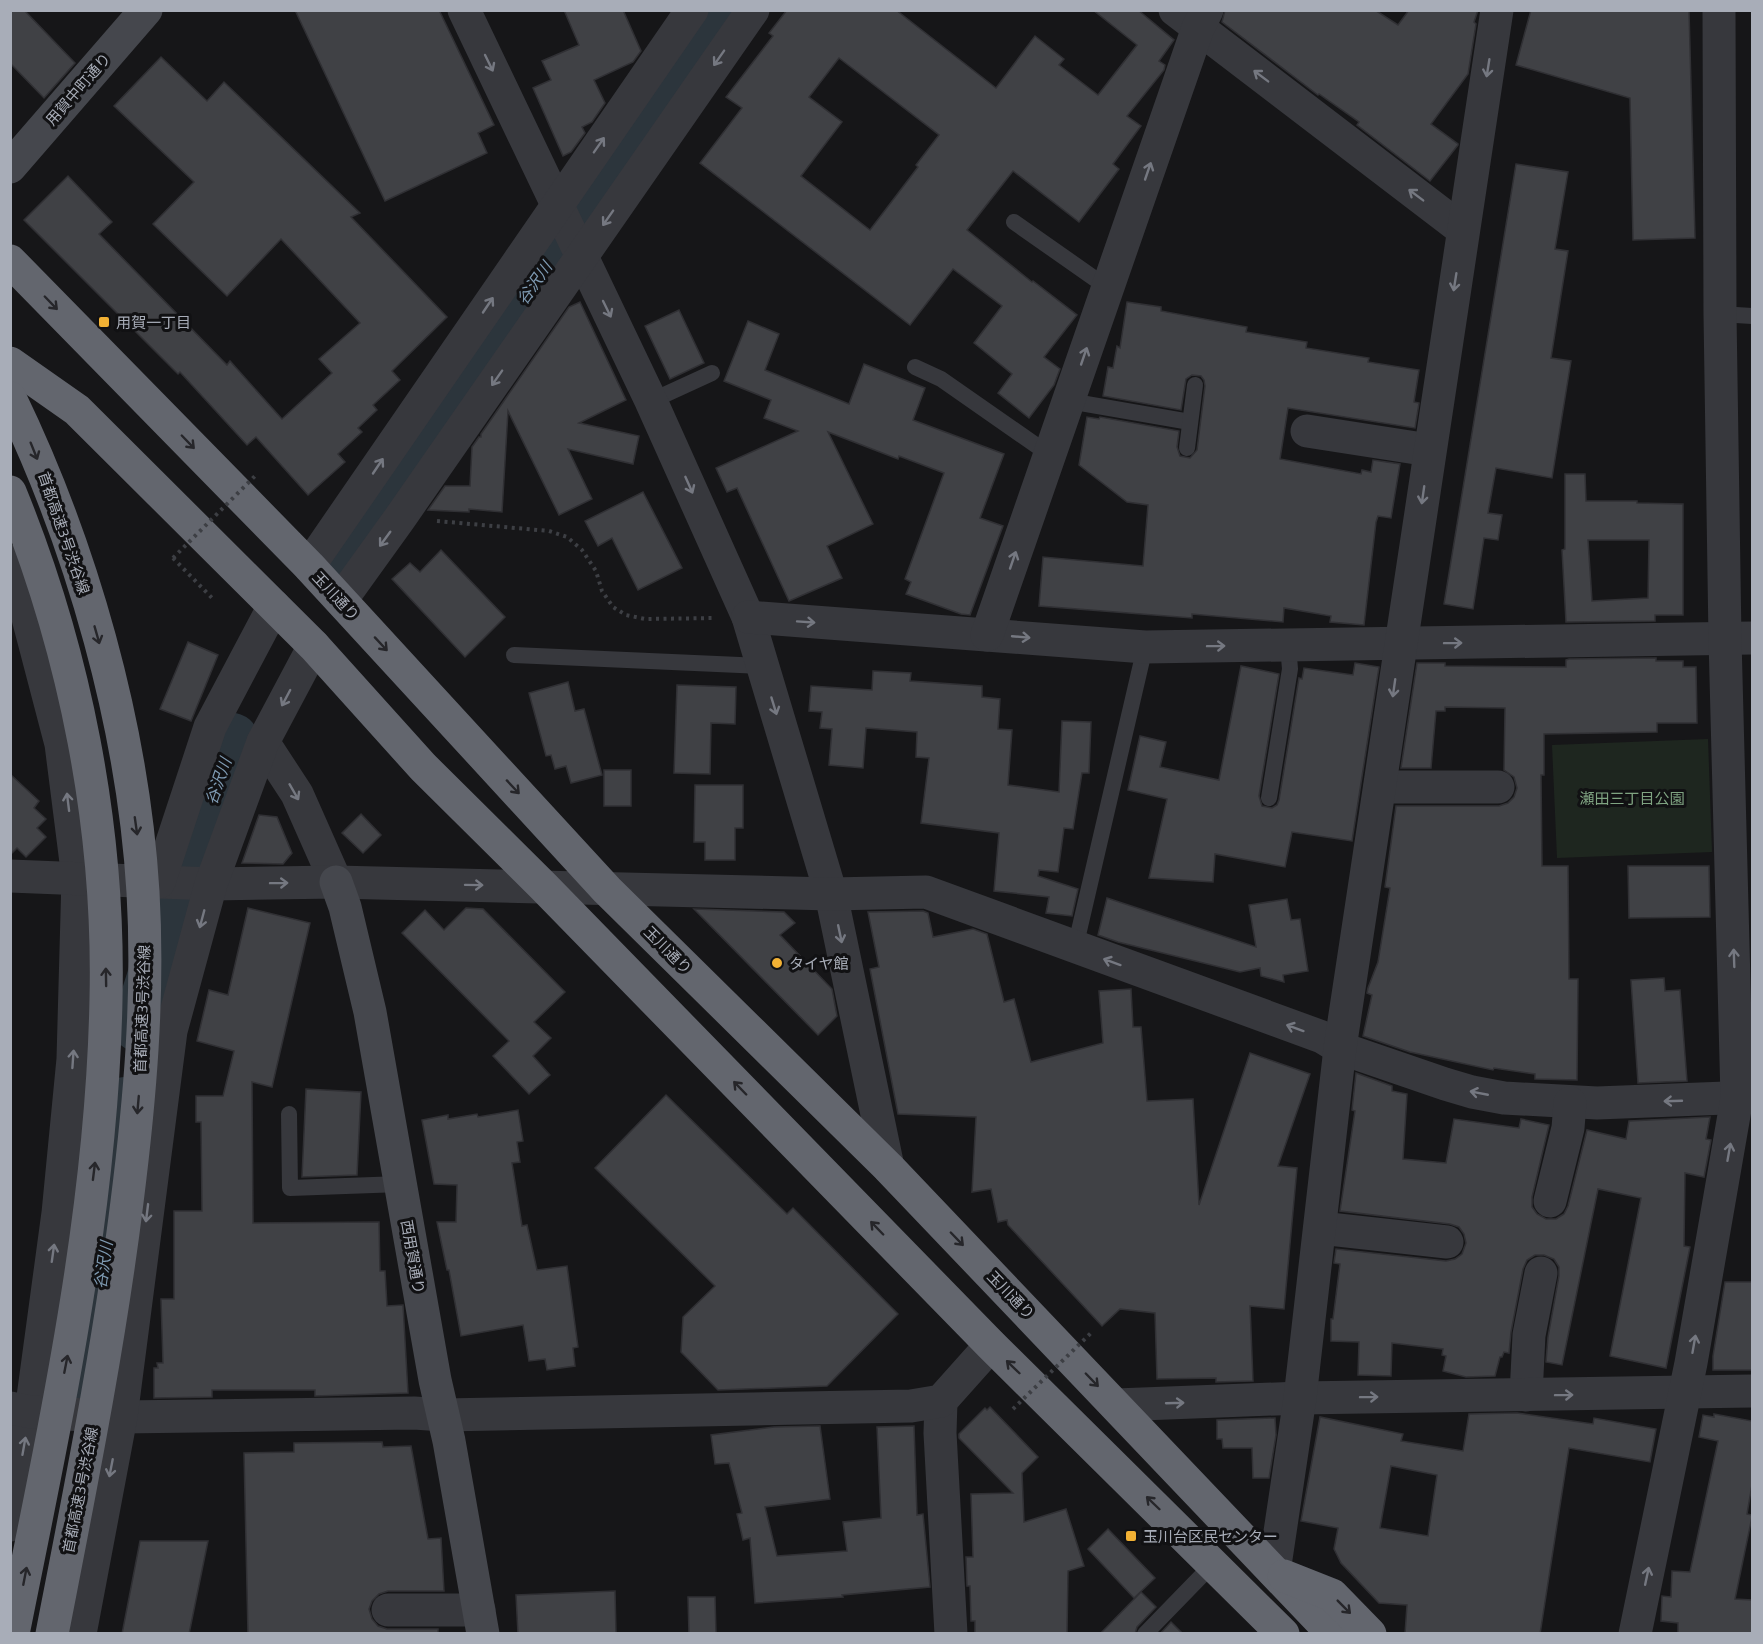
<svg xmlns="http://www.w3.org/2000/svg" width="1763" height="1644" viewBox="0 0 1763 1644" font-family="'Titillium Web','Noto Sans JP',sans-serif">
	<rect width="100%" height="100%" fill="#161618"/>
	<polygon fill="#1e261f" points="1708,739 1712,852 1557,858 1552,745"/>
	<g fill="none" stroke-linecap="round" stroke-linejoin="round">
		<g stroke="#2c353c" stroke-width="54">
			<polyline points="346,555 722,10"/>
			<polyline points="192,857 232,740"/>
			<polyline points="139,1025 179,898"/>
			<polyline points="86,1378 110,1200 125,1104"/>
		</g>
	</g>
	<g fill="#404145" stroke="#303034" stroke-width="1.5" fill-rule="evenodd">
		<polygon points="10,10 24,10 75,63 44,98 10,63"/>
		<polygon points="295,10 439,10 494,125 478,133 487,153 385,201"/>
		<polygon points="564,10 623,10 641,51 633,62 594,80 605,103 592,122 582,127 585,133 571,152 563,156 533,88 551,80 542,61 579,45"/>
		<path d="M 787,10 L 896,10 L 996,88 L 1035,36 L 1064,59 L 1059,65 L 1098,95 L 1137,45 L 1093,10 L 1138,10 L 1174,40 L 1159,61 L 1165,65 L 1164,70 L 1127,116 L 1141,126 L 1113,164 L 1119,169 L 1079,222 L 1013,171 L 967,230 L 1032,282 L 1033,281 L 1077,315 L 1044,357 L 1060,369 L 1054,385 L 1029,418 L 998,393 L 1012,374 L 974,343 L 1002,306 L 953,269 L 910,325 L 700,163 L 742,108 L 726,97 L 773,36 L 769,33 ZM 839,58 L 939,135 L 916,165 L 918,167 L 870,230 L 801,176 L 842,122 L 809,97 Z"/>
		<polygon points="1225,10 1375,10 1398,25 1409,10 1478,10 1474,22 1476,24 1468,74 1431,124 1458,144 1458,145 1430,181 1357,125 1359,122 1319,94 1318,95 1222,22"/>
		<polygon points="1531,10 1689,10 1695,238 1633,240 1630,98 1516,65"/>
		<polygon points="161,57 207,101 224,82 360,213 351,217 447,317 392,371 400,380 373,405 377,410 358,428 362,432 338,454 345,462 308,495 256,437 247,445 180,372 178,374 24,220 68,176 112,222 99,234 227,365 230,361 282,419 332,373 319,359 360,323 281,239 227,296 153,224 194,182 114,106"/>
		<polygon points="1516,164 1568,172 1555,249 1568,251 1551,358 1571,361 1552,478 1496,468 1488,513 1502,515 1498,540 1484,538 1473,609 1444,604"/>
		<polygon points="580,302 626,400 579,423 639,436 633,464 568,449 592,499 559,515 508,411 502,512 469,509 469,512 428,510 445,486 470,486 472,447 479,437 481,437 481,434 569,307"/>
		<polygon points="1127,302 1161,307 1161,311 1247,327 1246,332 1307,342 1306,348 1369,358 1368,362 1419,370 1414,402 1419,403 1415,428 1288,408 1280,459 1361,474 1362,470 1371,472 1373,460 1400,464 1391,518 1378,516 1376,522 1364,625 1330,622 1331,616 1284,608 1283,622 1192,614 1192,618 1039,606 1043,557 1143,566 1148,505 1127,502 1079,465 1087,417 1099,419 1100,417 1179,431 1177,447 1180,456 1190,458 1197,450 1205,386 1204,380 1201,376 1192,375 1186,379 1181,410 1103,396 1108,367 1113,368 1117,346 1120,348"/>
		<polygon points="679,310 704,363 670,379 645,326"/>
		<polygon points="748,321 779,334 765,370 849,404 864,364 925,388 913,420 1004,454 980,518 1003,526 970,615 961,614 906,594 911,582 905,579 944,473 899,456 898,459 828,432 873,524 827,546 842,578 789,601 737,488 727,492 716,468 798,431 764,418 771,400 724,381"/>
		<path d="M 1565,474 L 1585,474 L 1586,501 L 1637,501 L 1637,503 L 1683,504 L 1683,615 L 1655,615 L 1655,621 L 1566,622 L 1562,550 L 1565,549 ZM 1588,540 L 1649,540 L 1648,598 L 1592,601 Z"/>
		<polygon points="643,492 682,568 638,590 612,538 598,546 585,521"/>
		<polygon points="441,550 505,617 465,657 392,579 410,563 420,572"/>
		<polygon points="188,642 218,655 191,721 160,709"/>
		<polygon points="1656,658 1656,661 1683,661 1683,667 1696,667 1697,723 1657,723 1657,732 1544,734 1544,775 1541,775 1542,866 1568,866 1569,979 1578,979 1577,1080 1535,1079 1535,1074 1494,1068 1493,1070 1410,1052 1363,1036 1372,995 1367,993 1368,988 1378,962 1390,888 1385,887 1396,806 1499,806 1508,803 1514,797 1517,788 1514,777 1504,770 1505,708 1445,707 1445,711 1436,711 1431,768 1401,768 1417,663 1445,663 1445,666 1566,667 1566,660 1569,659"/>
		<polygon points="1355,663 1379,667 1352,841 1292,832 1285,867 1215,854 1213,882 1149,878 1167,799 1128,790 1140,736 1166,742 1160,767 1219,780 1241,666 1279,674 1259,796 1262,806 1272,808 1277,805 1279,800 1299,678 1302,679 1304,668 1353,675"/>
		<polygon points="873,671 911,673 910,681 982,686 982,697 1000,699 998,729 1012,730 1008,785 1059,792 1062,721 1091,722 1089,773 1082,773 1073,829 1064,828 1058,872 1039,870 1038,876 1078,889 1072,916 1046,913 1049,897 994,891 999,833 921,823 929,758 916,757 917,732 866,728 863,768 829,765 832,729 820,728 822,712 809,711 811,686 872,690"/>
		<polygon points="568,682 575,711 584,709 602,775 571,783 566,766 555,769 551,755 546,756 529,693"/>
		<polygon points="677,685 736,687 735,724 711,723 710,774 674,773"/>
		<rect x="604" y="770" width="27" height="36"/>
		<polygon points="10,774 39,801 34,808 46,819 37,828 46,837 26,857 17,848 10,855"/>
		<polygon points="695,785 743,785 743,828 735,828 735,860 705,860 705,842 694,842"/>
		<polygon points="361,814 381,835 363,853 342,833"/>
		<polygon points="259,815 277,817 292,853 283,864 242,863"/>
		<polygon points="1628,866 1709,866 1710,917 1629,918"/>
		<polygon points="1107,898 1256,947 1249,905 1287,899 1291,920 1300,919 1308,971 1283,975 1284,982 1261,976 1260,968 1240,972 1118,942 1098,935"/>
		<polygon points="248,908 310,923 272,1087 252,1082 253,1223 379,1222 380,1271 385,1271 387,1306 403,1305 408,1393 315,1396 315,1390 212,1390 212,1397 154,1398 154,1368 158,1368 157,1363 163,1363 161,1299 174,1299 174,1211 202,1211 201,1122 196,1122 196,1096 223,1096 234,1051 197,1041 209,990 228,995"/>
		<polygon points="466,908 483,909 565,992 534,1022 551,1038 533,1056 550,1075 529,1094 493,1056 509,1041 402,933 425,910 444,930"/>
		<polygon points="694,909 784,912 795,923 780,935 832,989 837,1016 818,1035"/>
		<polygon points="923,911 928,913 933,937 973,929 987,934 1004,1002 1014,999 1031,1062 1103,1043 1099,991 1131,989 1133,1027 1141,1027 1147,1101 1193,1099 1199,1205 1250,1053 1310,1074 1278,1166 1297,1168 1284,1309 1250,1306 1253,1381 1216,1382 1216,1378 1157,1379 1155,1313 1120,1309 1102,1326 1008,1225 1007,1220 998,1222 991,1189 972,1192 976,1117 898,1114 870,969 879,967 868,912"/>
		<polygon points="1664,978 1665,991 1680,990 1687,1081 1638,1083 1631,980"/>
		<polygon points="1356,1073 1392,1086 1392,1091 1407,1094 1403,1159 1446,1163 1454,1119 1519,1128 1521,1119 1549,1125 1532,1197 1532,1207 1537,1214 1546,1219 1556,1219 1564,1214 1568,1206 1587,1130 1626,1139 1629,1121 1710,1117 1706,1139 1711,1140 1704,1177 1685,1173 1684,1246 1690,1247 1666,1368 1610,1356 1641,1198 1598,1189 1562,1365 1546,1362 1548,1337 1559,1276 1559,1267 1554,1259 1544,1255 1535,1255 1527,1260 1523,1269 1511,1332 1509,1353 1504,1352 1502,1357 1500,1357 1495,1376 1466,1377 1443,1371 1446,1356 1442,1355 1443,1349 1392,1343 1391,1376 1358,1375 1359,1342 1331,1341 1331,1319 1333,1319 1340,1264 1334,1263 1336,1249 1446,1261 1455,1259 1462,1254 1466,1243 1464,1234 1459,1227 1450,1224 1340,1211 1355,1111 1352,1110"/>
		<polygon points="306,1089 361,1092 357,1175 302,1177"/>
		<polygon points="666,1095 787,1214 793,1208 898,1314 827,1386 718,1390 681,1352 683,1317 715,1286 595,1168"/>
		<polygon points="518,1110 523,1141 517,1142 520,1162 512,1163 522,1226 527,1225 537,1270 567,1266 578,1347 573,1348 575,1366 547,1370 545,1359 529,1361 523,1325 461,1336 449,1270 447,1270 437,1222 456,1222 457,1185 434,1184 422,1120 448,1115 448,1119 477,1114 478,1117"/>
		<polygon points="1725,1282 1752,1282 1752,1370 1713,1370 1713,1356"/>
		<polygon points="990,1407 1038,1457 1022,1473 1024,1522 1066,1509 1084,1566 1068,1571 1067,1634 975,1634 975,1621 971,1621 970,1586 967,1586 966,1557 973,1557 971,1494 1013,1493 959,1438 959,1434 985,1408 987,1410"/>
		<path d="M 1517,1413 L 1593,1424 L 1594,1418 L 1656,1429 L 1650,1462 L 1569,1448 L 1540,1634 L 1405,1634 L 1407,1605 L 1379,1603 L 1341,1563 L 1334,1549 L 1338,1528 L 1301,1521 L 1320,1417 L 1403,1434 L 1401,1441 L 1463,1451 L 1469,1414 ZM 1391,1466 L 1437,1475 L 1428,1536 L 1380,1528 Z"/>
		<polygon points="1714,1414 1752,1421 1752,1485 1747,1514 1752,1515 1752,1517 1735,1599 1752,1600 1752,1634 1678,1634 1678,1623 1661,1621 1662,1596 1671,1597 1672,1571 1690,1572 1718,1441 1699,1437 1703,1415 1714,1417"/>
		<polygon points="1275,1418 1276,1435 1269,1478 1253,1478 1252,1448 1223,1448 1222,1439 1217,1439 1217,1420"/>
		<polygon points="820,1426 830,1499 765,1507 777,1556 847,1551 843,1522 881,1518 877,1427 914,1426 917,1515 923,1514 930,1587 842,1595 843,1597 755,1603 750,1538 743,1540 737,1514 742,1513 729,1463 715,1464 711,1435 774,1427"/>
		<polygon points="382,1442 383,1447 411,1446 428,1539 441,1538 444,1591 388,1591 379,1594 372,1601 369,1609 372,1619 378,1626 387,1629 438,1629 438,1634 248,1634 244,1453 294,1452 294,1443"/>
		<polygon points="1108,1529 1155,1578 1134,1598 1088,1549"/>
		<polygon points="140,1541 208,1541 189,1634 122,1634"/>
		<polygon points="615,1591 616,1634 518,1634 516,1595"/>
		<polygon points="1141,1592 1156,1607 1137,1627 1135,1634 1100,1634"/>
		<polygon points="688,1597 715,1597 716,1634 689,1634"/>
		<polygon points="1171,1622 1183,1634 1160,1634"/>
	</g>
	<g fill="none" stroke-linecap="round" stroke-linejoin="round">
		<g stroke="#3d3f44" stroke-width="4" stroke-dasharray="3 4.5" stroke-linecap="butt">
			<polyline points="437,521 549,531 567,537 582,550 596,571 602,591 613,607 626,615 645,619 716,618"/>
			<polyline points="173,558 213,599"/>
		</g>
		<g stroke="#37383d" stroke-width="16">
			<polyline points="1014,222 1108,288"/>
			<polyline points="1720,314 1752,316"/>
			<polyline points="915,367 941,379 1050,455"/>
			<polyline points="651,401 712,373"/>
			<polyline points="1069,401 1190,422"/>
			<polyline points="1187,448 1195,385"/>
			<polyline points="514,655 762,666"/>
			<polyline points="1269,798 1290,669 1288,645"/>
			<polyline points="1075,948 1145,647"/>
			<polyline points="289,1114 290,1188 401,1184"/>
			<polyline points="1145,1634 1214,1563"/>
		</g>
		<g stroke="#37383d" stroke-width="33">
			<polyline points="464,10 651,401 748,617 831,894 888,1167"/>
			<polyline points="1175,10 1463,230"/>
			<polyline points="1307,431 1429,450"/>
			<polyline points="10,561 22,595 61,744 78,878 73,1059 58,1213 31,1412 10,1525"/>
			<polyline points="309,566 692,10"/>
			<polyline points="341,600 400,518 753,10"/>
			<polyline points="748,617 1145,647 1752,638"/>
			<polyline points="987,635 1198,28 1207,10"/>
			<polyline points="263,742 297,794 336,882"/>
			<polyline points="1380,787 1498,787"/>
			<polyline points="10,876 211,884 336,882 831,894 926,892 1322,1037 1340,1048 1445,1084 1472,1092 1504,1098 1597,1103 1752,1097"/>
			<polyline points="159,882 210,727 274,606"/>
			<polyline points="1550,1201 1568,1128 1570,1103"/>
			<polyline points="1320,1228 1447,1242"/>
			<polyline points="1526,1395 1529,1335 1541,1273"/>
			<polyline points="941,1401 940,1433 951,1634"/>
			<polyline points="1116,1405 1300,1398 1752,1391"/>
			<polyline points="10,1408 31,1412 121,1417 414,1413 443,1415 911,1406 941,1401 991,1345"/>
			<polyline points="1274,1572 1300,1398 1340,1048 1497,10"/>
			<polyline points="388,1610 479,1610"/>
			<polyline points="80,1634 121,1417 171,1031 211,884 263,742 314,646"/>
			<polyline points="1635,1634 1691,1363 1737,1098 1725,639 1720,314 1719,10"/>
		</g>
		<g stroke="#45474d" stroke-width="33">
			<polyline points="10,167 146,10"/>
			<polyline points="336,882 345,907 370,1012 435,1380 449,1441 483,1634"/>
		</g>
		<g stroke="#63666e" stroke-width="33">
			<polyline points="10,261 309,566 607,890 888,1167 1333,1634"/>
			<polyline points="10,363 77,410 314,646 423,767 543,886 991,1345 1283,1634"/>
			<polyline points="1284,1576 1332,1595 1370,1634"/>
		</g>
		<g stroke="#3d3f44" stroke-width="4" stroke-dasharray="3 4.5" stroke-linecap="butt">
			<polyline points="173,558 255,476"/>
			<polyline points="1013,1409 1092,1332"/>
		</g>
		<g stroke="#63666e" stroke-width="33">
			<path d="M 10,398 C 82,547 133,726 143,892 C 149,996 140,1099 127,1202 C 109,1347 80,1490 52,1634"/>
			<path d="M 10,492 C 75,651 110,827 106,999 C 102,1213 55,1424 13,1634"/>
		</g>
	</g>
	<defs><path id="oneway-shaft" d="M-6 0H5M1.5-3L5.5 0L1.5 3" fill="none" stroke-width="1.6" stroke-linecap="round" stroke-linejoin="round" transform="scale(1.5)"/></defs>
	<g stroke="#757881">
		<use href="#oneway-shaft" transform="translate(719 58) rotate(125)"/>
		<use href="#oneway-shaft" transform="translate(489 63) rotate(64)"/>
		<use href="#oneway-shaft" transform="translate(1488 68) rotate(99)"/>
		<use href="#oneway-shaft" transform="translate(1261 76) rotate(-143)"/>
		<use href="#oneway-shaft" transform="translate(599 145) rotate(-55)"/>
		<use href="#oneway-shaft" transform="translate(1148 171) rotate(-71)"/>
		<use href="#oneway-shaft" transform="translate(1416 195) rotate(-143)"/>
		<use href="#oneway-shaft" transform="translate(608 218) rotate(125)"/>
		<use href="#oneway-shaft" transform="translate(1455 282) rotate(99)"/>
		<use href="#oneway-shaft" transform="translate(488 305) rotate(-56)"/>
		<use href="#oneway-shaft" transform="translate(607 309) rotate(64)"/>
		<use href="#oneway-shaft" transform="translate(1084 356) rotate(-71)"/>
		<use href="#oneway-shaft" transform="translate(497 378) rotate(125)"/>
		<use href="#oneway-shaft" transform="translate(378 466) rotate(-56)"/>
		<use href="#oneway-shaft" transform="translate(689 485) rotate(66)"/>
		<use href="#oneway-shaft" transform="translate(1423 495) rotate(98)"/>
		<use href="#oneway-shaft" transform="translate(385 539) rotate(126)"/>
		<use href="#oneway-shaft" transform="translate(1013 560) rotate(-71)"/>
		<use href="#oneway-shaft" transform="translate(806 622) rotate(4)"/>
		<use href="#oneway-shaft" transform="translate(1021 637) rotate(5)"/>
		<use href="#oneway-shaft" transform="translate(1453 643) rotate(-1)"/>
		<use href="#oneway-shaft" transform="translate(1216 646) rotate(-1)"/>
		<use href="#oneway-shaft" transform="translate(1394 688) rotate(98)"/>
		<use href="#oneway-shaft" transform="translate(286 698) rotate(118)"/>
		<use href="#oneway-shaft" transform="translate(774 706) rotate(73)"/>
		<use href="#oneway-shaft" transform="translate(294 792) rotate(60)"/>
		<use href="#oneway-shaft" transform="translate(68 802) rotate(-97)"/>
		<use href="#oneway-shaft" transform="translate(279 883) rotate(-1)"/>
		<use href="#oneway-shaft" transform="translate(474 885) rotate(1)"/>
		<use href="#oneway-shaft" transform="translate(202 919) rotate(105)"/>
		<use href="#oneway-shaft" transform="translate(840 934) rotate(78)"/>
		<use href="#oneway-shaft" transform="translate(1734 958) rotate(-92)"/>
		<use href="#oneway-shaft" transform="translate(1112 962) rotate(-160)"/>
		<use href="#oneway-shaft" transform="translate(1295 1028) rotate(-160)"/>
		<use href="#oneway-shaft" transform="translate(73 1059) rotate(-86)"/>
		<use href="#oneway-shaft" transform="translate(1479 1093) rotate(-169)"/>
		<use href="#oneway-shaft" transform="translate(1673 1101) rotate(178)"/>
		<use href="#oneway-shaft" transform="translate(1729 1152) rotate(-80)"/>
		<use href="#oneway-shaft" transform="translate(147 1213) rotate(97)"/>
		<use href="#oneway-shaft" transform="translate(53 1253) rotate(-82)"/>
		<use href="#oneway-shaft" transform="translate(1694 1344) rotate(-80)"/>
		<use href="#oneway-shaft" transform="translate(1564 1395) rotate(-1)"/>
		<use href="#oneway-shaft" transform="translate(1369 1397) rotate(-1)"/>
		<use href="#oneway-shaft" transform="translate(1175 1403) rotate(-2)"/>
		<use href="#oneway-shaft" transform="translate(24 1446) rotate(-80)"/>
		<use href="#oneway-shaft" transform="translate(111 1468) rotate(101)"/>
		<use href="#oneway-shaft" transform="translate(1647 1576) rotate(-78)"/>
	</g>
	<g stroke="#26262a">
		<use href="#oneway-shaft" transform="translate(51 303) rotate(46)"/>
		<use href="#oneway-shaft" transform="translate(188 442) rotate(46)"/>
		<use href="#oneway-shaft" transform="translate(34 451) rotate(68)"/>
		<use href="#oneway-shaft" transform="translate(97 635) rotate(74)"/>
		<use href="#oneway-shaft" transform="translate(381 644) rotate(47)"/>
		<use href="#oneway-shaft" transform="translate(513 787) rotate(47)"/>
		<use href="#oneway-shaft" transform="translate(136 826) rotate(82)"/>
		<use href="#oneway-shaft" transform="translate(106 977) rotate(-91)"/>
		<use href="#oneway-shaft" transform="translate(740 1088) rotate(-134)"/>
		<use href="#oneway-shaft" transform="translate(138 1105) rotate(95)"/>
		<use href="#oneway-shaft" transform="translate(94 1171) rotate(-83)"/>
		<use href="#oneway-shaft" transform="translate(877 1228) rotate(-134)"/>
		<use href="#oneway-shaft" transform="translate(957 1239) rotate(46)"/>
		<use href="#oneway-shaft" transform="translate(66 1364) rotate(-79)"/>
		<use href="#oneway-shaft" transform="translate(1013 1367) rotate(-136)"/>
		<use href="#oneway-shaft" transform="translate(1092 1380) rotate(46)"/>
		<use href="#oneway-shaft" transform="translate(1153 1503) rotate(-136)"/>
		<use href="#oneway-shaft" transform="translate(25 1576) rotate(-79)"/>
		<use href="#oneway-shaft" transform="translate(1344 1607) rotate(45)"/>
	</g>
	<g fill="#f2b134" stroke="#111113" stroke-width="2">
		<rect x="98" y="316" width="12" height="12" rx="3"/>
		<circle cx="777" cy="963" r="6"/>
		<rect x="1125" y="1530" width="12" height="12" rx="3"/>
	</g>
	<g text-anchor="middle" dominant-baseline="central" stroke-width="6" stroke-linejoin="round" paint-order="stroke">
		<g font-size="15" fill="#a8adb8" stroke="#111113">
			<text transform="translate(78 89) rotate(-49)">用賀中町通り</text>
			<text transform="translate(64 533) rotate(71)">首都高速3号渋谷線</text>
			<text transform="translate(336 596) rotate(47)">玉川通り</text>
			<text transform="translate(668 950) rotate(45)">玉川通り</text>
			<text transform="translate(142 1009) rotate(-88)">首都高速3号渋谷線</text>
			<text transform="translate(413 1257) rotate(80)">西用賀通り</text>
			<text transform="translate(1011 1295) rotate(46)">玉川通り</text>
			<text transform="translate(80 1490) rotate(-79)">首都高速3号渋谷線</text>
		</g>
		<g font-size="15" fill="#a8adb8" stroke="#111113" text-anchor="start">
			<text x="116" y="322">用賀一丁目</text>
			<text x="789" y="963">タイヤ館</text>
			<text x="1143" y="1536">玉川台区民センター</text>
		</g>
		<g font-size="15" fill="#7fa381" stroke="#111113">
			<text x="1632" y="798">瀬田三丁目公園</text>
		</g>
		<g font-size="16" font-style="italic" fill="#7f9bb3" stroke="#111113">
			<text transform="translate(534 283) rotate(-55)">谷沢川</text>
			<text transform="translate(218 781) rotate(-71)">谷沢川</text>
			<text transform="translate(103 1265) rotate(-82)">谷沢川</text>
		</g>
	</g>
	<rect width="1763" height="1644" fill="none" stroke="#a8adb8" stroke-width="24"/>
</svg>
